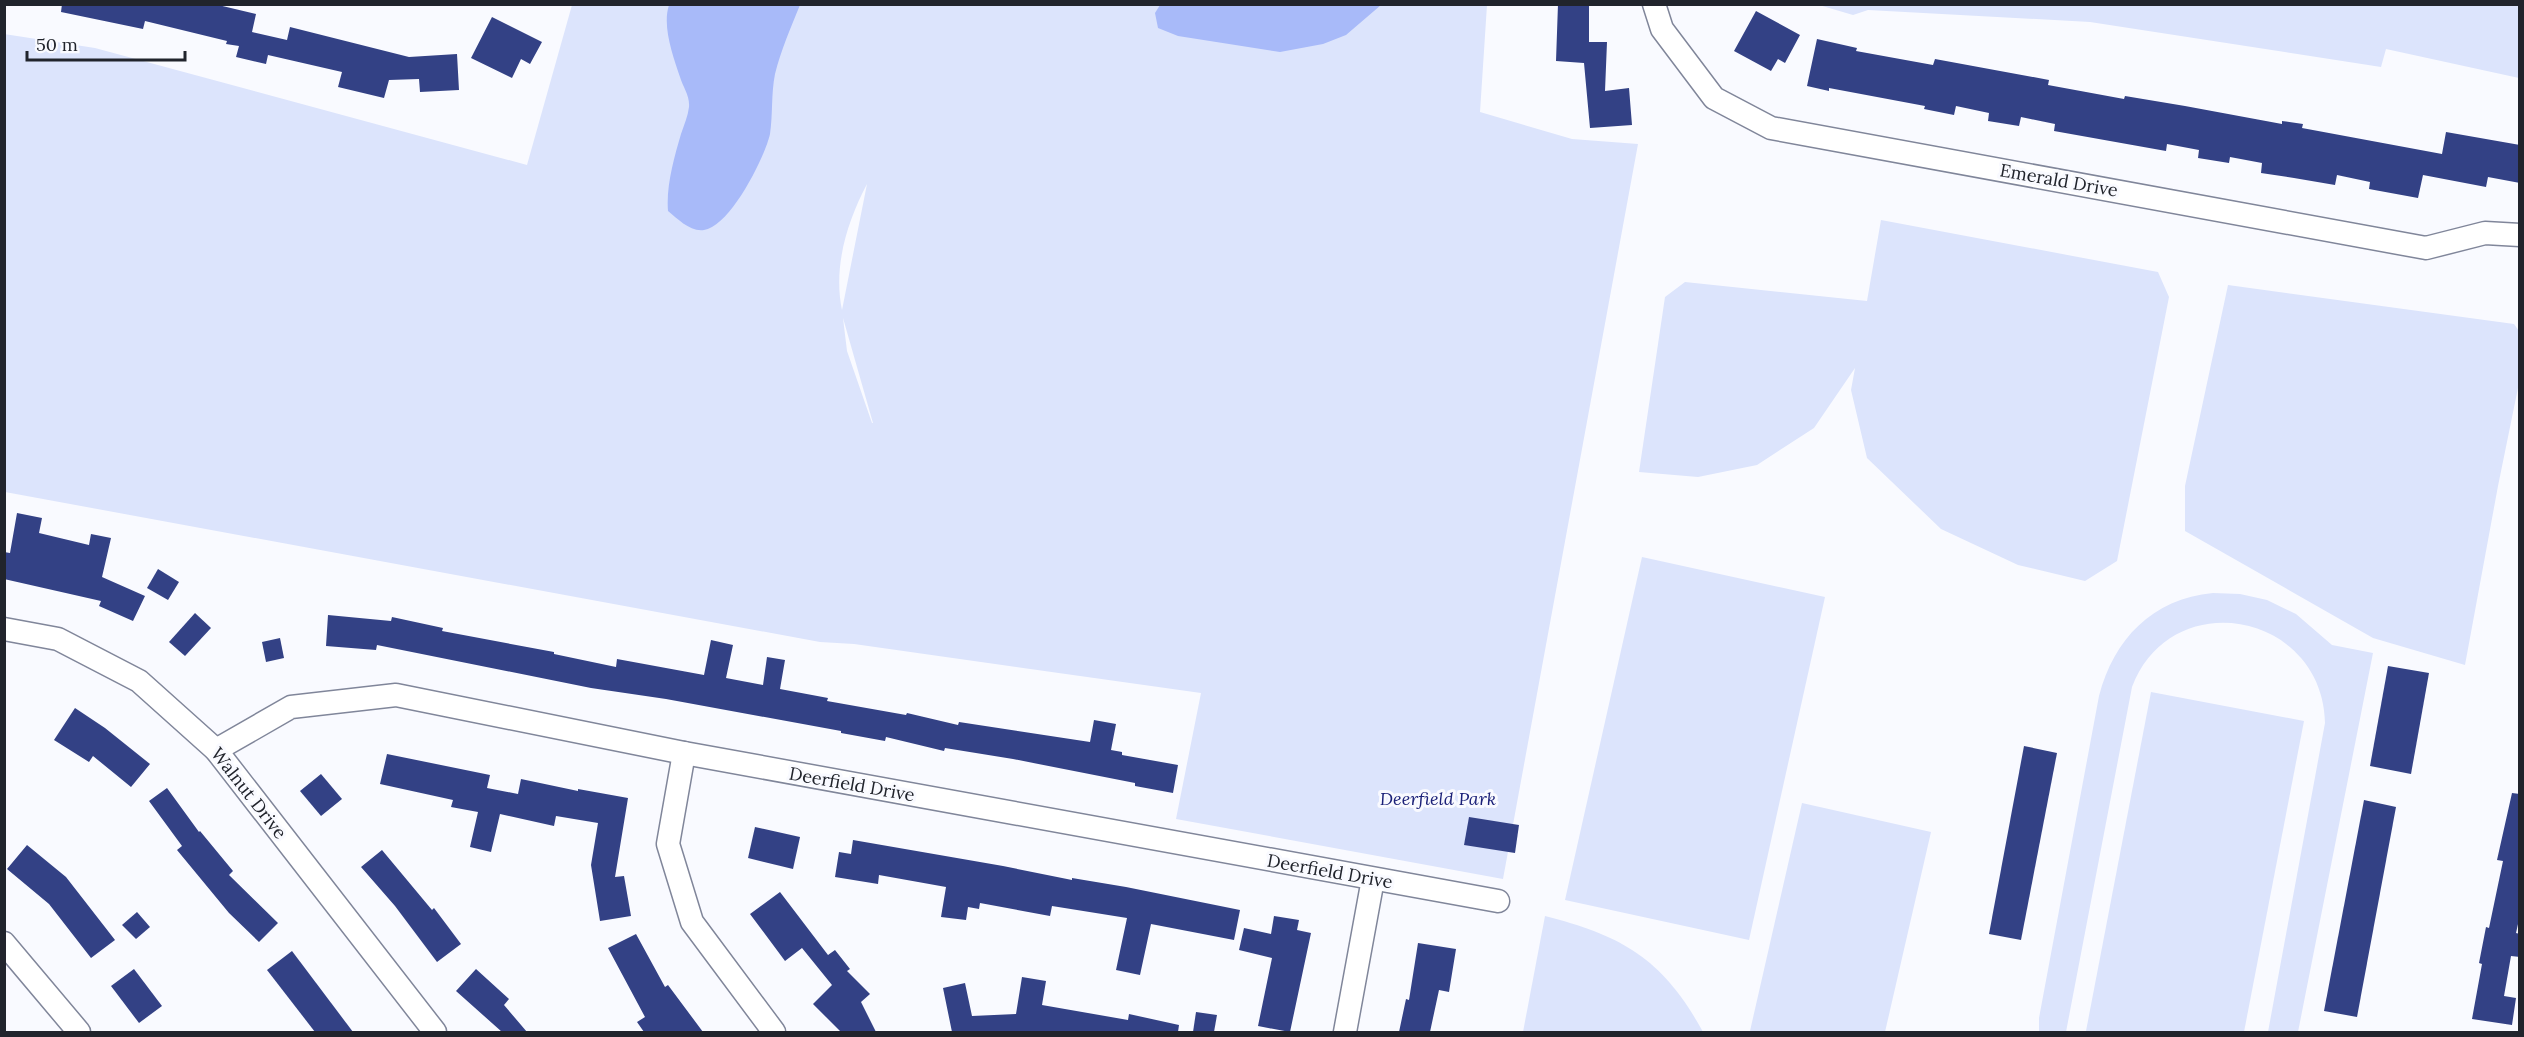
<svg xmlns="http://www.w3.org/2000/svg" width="2524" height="1037" viewBox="0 0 2524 1037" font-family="Lora,serif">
	<rect width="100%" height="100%" fill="#f9faff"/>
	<g fill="#dce4fc" fill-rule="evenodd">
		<path d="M 572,5 L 1487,5 L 1480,112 L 1572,139 L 1638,144 L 1503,879 L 1176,819 L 1201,693 L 854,644 L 820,642 L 5,492 L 4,34 L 95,48 L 527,165 ZM 867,184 L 842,310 C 833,267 847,222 867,184 ZM 843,318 L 873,423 L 872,423 L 847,351 Z"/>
		<polygon points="1819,5 2519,5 2519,78 2386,49 2381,67 2090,22 1868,10 1853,15"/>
		<polygon points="1881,220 2158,272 2169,297 2117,561 2085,581 2018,565 1941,529 1867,458 1851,390 1855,368 1814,428 1757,465 1698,477 1639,472 1665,297 1685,282 1867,301"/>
		<polygon points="2228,285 2514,324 2519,331 2519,383 2498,486 2465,665 2373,638 2185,531 2185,486"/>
		<polygon points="1642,557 1825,597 1749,940 1565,900"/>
		<path d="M 2213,593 L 2240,594 L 2267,600 L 2296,614 L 2332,645 L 2373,653 L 2298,1032 L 2268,1032 L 2325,723 C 2323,613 2172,583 2132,687 L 2066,1032 L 2039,1032 L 2039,1018 L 2099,696 C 2114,639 2152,599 2213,593 Z"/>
		<polygon points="2151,692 2304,721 2244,1032 2086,1031"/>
		<polygon points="1802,803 1931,832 1885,1032 1759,1032 1750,1031"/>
		<path d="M 1545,916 C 1623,936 1663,959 1703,1032 L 1523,1032 Z"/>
	</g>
	<g fill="#a8baf9">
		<path d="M 669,5 L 800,5 C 791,27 781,50 775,74 C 771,94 773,114 770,134 C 765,157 730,227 704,230 C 690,232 678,219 668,211 C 666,186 674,158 681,134 C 684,125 688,116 689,107 C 690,96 683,87 680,77 C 673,56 662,26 669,5 Z"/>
		<polygon points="1160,5 1160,4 1381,5 1346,35 1323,44 1280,52 1178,36 1158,28 1155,13"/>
	</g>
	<g fill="#334185">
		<polygon points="62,4 214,4 256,14 252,32 287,40 290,27 409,57 457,54 459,90 420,92 419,79 389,80 384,98 338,87 342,72 268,55 266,64 236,57 239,46 226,44 227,41 145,21 143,29 61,12"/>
		<polygon points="1558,4 1589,4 1589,42 1607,42 1605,91 1629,88 1632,125 1590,128 1584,63 1556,61"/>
		<polygon points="1756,11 1800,35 1785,63 1778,59 1771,71 1734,51"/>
		<polygon points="492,17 542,42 530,64 521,59 512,78 471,58"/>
		<polygon points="1817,39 1857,48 1856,51 1933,65 1935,59 2049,80 2048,85 2124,99 2125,96 2185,106 2282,124 2282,121 2303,124 2302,128 2442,154 2446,132 2520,145 2520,183 2488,177 2486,187 2423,175 2418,198 2369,189 2370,182 2337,175 2335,185 2294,178 2261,173 2262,163 2230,157 2229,163 2198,158 2199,150 2167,144 2166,151 2054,131 2055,124 2021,117 2019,126 1988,121 1989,113 1956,106 1954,115 1924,109 1925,106 1829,88 1829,91 1807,86"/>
		<polygon points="17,513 42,518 39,533 89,545 91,534 111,538 102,577 145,596 133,621 99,606 101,601 4,579 4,552 10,553"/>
		<polygon points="158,569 179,582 168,600 147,588"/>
		<polygon points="195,613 211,628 185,656 169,642"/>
		<polygon points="328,615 391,621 392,617 443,628 442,631 554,652 554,654 616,667 617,659 704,675 711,640 733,645 726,678 763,685 767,657 785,660 780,689 828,698 827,701 906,715 907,713 958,725 959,722 1090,742 1094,720 1116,724 1111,750 1122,752 1122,755 1178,765 1173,793 1135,786 1135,783 1013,759 945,748 944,751 886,737 885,741 841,733 841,731 666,699 591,688 377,645 376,650 326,646"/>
		<polygon points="280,638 284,658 266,662 262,642"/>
		<polygon points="2388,666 2429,673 2411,774 2370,766"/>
		<polygon points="75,708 105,728 150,764 131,787 93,756 89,762 54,740"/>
		<polygon points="2024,746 2057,753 2021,940 1989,934"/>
		<polygon points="387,754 490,775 487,788 518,794 521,779 578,791 578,789 628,798 615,877 624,876 631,916 600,921 591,865 598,823 556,816 554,826 500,814 491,852 470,847 478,812 451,807 453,800 380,784"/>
		<polygon points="321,774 342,799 321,816 300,791"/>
		<polygon points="167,788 199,832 200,831 233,871 229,875 278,923 259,942 229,913 177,850 182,846 149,801"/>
		<polygon points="2512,793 2520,794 2520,915 2516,933 2520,934 2520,957 2511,956 2504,996 2516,998 2512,1025 2472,1019 2482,964 2479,963 2486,927 2489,928 2503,861 2497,860"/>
		<polygon points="2364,800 2396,807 2357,1017 2324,1011"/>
		<polygon points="1469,817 1519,825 1515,853 1464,845"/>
		<polygon points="755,827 800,837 793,869 748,858"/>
		<polygon points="853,840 1003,866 1072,880 1072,878 1126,887 1240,910 1234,940 1151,924 1140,975 1116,970 1127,918 1052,906 1050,916 980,903 979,909 968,907 966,920 941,917 946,887 879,875 878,884 835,877 839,852 851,854"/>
		<polygon points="27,845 66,877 115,940 91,958 49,904 7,869"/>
		<polygon points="382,850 432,910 434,908 461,944 437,962 395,906 361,867"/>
		<polygon points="780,892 828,955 835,950 850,969 847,971 870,994 861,1002 876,1032 841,1032 813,1004 832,985 802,948 785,961 750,914"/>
		<polygon points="137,912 150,927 136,939 122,925"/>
		<polygon points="1274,916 1299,920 1297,930 1311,933 1290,1032 1258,1026 1272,958 1239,950 1244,928 1271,934"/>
		<polygon points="636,934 665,987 668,985 703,1032 644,1032 637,1022 645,1017 608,948"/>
		<polygon points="1418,943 1456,949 1449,992 1439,990 1430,1032 1399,1032 1406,999 1409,1000"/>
		<polygon points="292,951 353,1032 315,1032 267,970"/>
		<polygon points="134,969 162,1006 139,1023 111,986"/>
		<polygon points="476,969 509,999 504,1005 527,1032 502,1032 456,991"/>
		<polygon points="1022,977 1046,981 1042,1005 1128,1020 1129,1014 1179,1025 1178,1032 952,1032 943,988 965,983 972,1016 1016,1014"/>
		<polygon points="1196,1012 1217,1015 1214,1032 1193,1032"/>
	</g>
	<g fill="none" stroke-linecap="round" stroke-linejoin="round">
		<defs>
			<g id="minor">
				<polyline points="1654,4 1662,29 1714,98 1771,128 2426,248 2485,233 2520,235"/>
				<polyline points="4,629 58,639 139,681 216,750 435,1032"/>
				<polyline points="216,750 291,707 396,695 684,753 1498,901"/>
				<polyline points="684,753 668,844 692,922 774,1032"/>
				<polyline points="4,943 79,1032"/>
				<polyline points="1345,1032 1373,879"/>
			</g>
		</defs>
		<use href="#minor" stroke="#80869a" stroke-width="25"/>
		<use href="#minor" stroke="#fff" stroke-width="22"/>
	</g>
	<g text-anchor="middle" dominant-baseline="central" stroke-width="6" stroke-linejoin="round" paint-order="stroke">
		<g font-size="18" fill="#21242c" stroke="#f9faff">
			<text transform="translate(2059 180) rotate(10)">Emerald Drive</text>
			<text transform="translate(852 784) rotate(10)">Deerfield Drive</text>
			<text transform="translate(249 793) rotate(52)">Walnut Drive</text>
			<text transform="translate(1330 871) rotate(10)">Deerfield Drive</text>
		</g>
		<g font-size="18" font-style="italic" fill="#1b2178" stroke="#f9faff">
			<text x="1438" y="798">Deerfield Park</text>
		</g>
	</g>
	<rect width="2524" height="1037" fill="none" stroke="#21242c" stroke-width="12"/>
	<path d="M27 51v9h158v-9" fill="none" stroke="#21242c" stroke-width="3"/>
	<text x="36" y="51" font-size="18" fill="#21242c" stroke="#f9faff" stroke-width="4.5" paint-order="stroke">50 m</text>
</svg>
